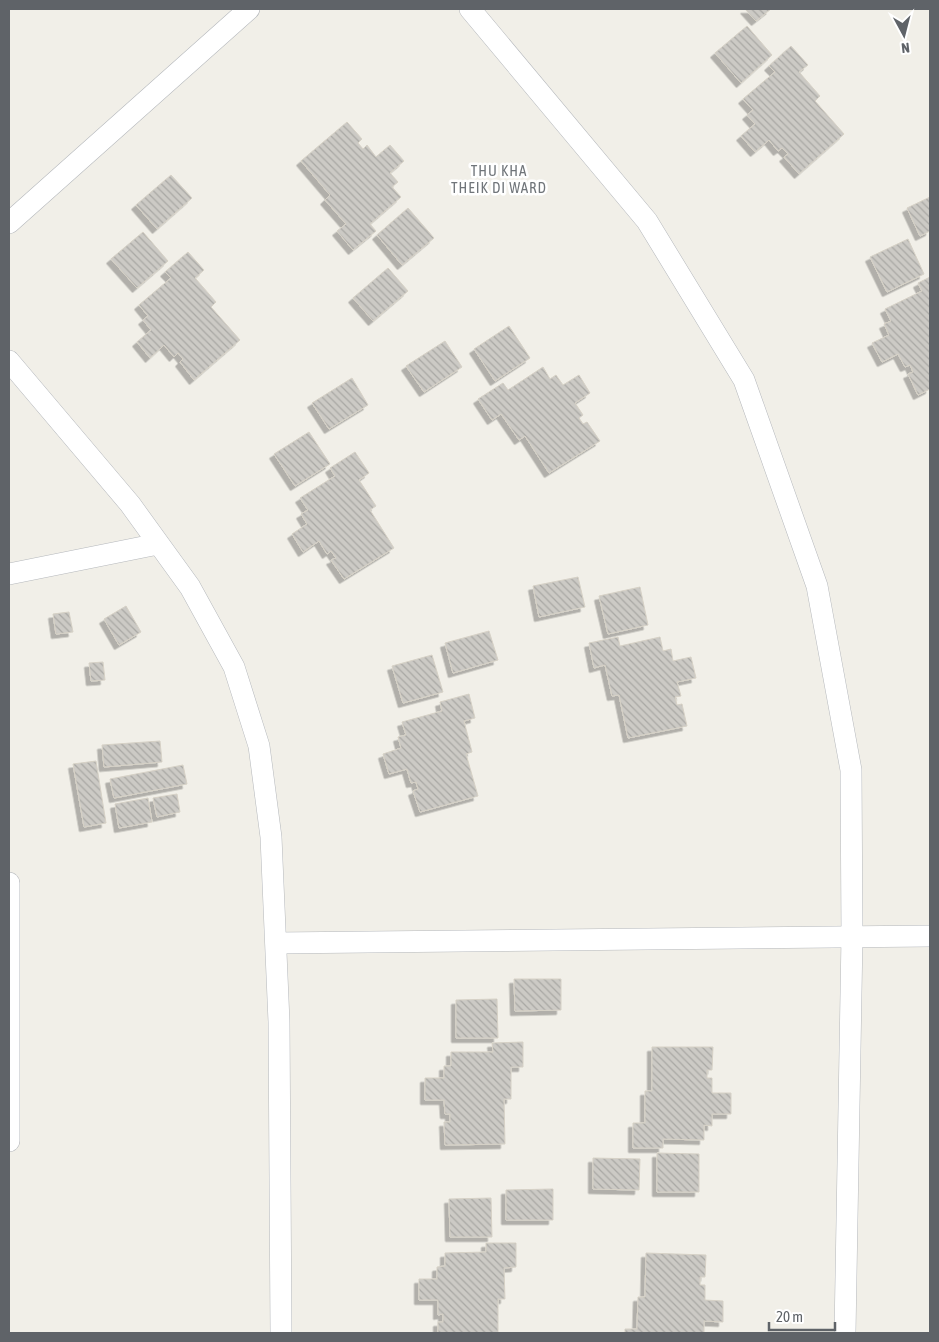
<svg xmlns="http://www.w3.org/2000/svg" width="939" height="1342" viewBox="0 0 939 1342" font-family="'Asap Condensed',sans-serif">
	<defs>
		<pattern id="building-back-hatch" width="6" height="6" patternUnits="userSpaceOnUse" patternTransform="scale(1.25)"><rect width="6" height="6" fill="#cccac5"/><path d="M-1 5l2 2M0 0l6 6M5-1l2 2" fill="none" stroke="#a9a8a4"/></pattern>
		<filter id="shadow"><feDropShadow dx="-4.5" dy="4.5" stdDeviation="0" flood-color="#0004"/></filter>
	</defs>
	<rect width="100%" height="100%" fill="#f1efe8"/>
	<g fill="url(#building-back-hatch)" stroke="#d6d1c6" filter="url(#shadow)">
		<polygon points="745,9 771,9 756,21"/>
		<polygon points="747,26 772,55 741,83 715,53"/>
		<polygon points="791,46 808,65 799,72 820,96 815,101 844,134 799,174 784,157 788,154 782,148 778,151 769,140 755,152 741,136 755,124 747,115 753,110 743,99 775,72 769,66"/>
		<polygon points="347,122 362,139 358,143 363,149 367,145 376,157 390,145 404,161 390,173 398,182 392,187 401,197 370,224 376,231 353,250 337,231 346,224 325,200 330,195 301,161"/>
		<polygon points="171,175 192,198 157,229 136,205"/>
		<polygon points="930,197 930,231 920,236 907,208"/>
		<polygon points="408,208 434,238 402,265 377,235"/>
		<polygon points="143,232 168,261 137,288 111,259"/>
		<polygon points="908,239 924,274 887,292 870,257"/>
		<polygon points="188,252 204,270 195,278 216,302 211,307 240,340 194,380 180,362 183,359 178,353 174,357 164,345 150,358 137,342 151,330 143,320 148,316 139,305 171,278 165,272"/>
		<polygon points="388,268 408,291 373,321 353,298"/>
		<polygon points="930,277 930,389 918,395 908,374 913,372 910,365 905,367 898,354 882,362 872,343 889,335 884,324 891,321 885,309 922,291 918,283"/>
		<polygon points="509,326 530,358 495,381 474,349"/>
		<polygon points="445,341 462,367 424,392 406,366"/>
		<polygon points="543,367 550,379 556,375 563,385 579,375 590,393 575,403 583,415 579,418 583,424 587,422 600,441 549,473 525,436 519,440 501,414 492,420 478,399 503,383 508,390"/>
		<polygon points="352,378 368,405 329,429 312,403"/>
		<polygon points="309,432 330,464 295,486 274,454"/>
		<polygon points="355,452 369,473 359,480 376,506 370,510 394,548 344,579 331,560 336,558 331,551 327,554 319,541 303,552 292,534 307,524 301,514 308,510 300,498 335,476 330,468"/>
		<polygon points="578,577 585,607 539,617 533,586"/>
		<polygon points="640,587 648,625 608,634 599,596"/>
		<polygon points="126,606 141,632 119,645 104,619"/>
		<polygon points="69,612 73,632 56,634 53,614"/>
		<polygon points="489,631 498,660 453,673 445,643"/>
		<polygon points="618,637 620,646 660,637 663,651 671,649 673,661 691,657 696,678 677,682 681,696 675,697 677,705 682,704 687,726 628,738 619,695 612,696 605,665 594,668 589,643"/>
		<polygon points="432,655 443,692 403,703 392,666"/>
		<polygon points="103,662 105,680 91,681 89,663"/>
		<polygon points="469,694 475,718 464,721 472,752 466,754 478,796 420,812 413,791 418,789 416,782 411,783 407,769 389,774 383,754 401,748 398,737 406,735 402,722 442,711 440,702"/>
		<polygon points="160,741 162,762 104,767 102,745"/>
		<polygon points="96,761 106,823 84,827 73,764"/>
		<polygon points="183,765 187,784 114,798 110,779"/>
		<polygon points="177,794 180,812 157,817 153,798"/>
		<polygon points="148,798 152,822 119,828 115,804"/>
		<polygon points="514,979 561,979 561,1010 515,1011"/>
		<polygon points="497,999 498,1038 456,1038 456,1000"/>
		<polygon points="523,1042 523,1067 511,1067 511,1099 504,1099 505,1144 445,1145 444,1122 450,1122 450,1114 445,1114 444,1100 425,1100 425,1078 444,1078 444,1066 451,1066 451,1052 493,1052 492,1043"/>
		<polygon points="652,1047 713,1047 712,1070 707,1070 707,1078 712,1078 712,1093 731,1093 731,1114 712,1114 712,1126 704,1125 704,1140 663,1139 663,1148 633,1148 633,1123 645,1123 645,1091 652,1091"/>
		<polygon points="657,1153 699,1154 699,1192 657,1192"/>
		<polygon points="593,1158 640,1159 639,1190 593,1189"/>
		<polygon points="553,1189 553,1220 506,1220 506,1190"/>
		<polygon points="491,1198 492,1237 450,1237 449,1199"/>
		<polygon points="486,1243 516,1243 516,1267 504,1268 505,1299 498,1299 498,1333 438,1333 438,1322 443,1322 443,1314 438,1315 438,1300 419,1300 419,1279 437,1279 437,1267 445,1266 445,1253 486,1252"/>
		<polygon points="646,1253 706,1255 705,1277 700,1277 700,1285 705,1285 705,1300 723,1301 723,1322 704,1321 704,1333 625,1333 625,1329 637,1329 638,1297 645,1297"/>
	</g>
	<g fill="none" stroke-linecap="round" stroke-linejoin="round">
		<defs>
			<g id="street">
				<polyline points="470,9 647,221 744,380 817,586 851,770 852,937 845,1333"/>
				<polyline points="9,223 249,9"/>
				<polyline points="9,361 130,504 190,587 234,667 259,746 271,837 279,1022 281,1333"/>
				<polyline points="9,574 158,544"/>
				<polyline points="9,883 9,1141"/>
				<polyline points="276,943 930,936"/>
			</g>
		</defs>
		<use href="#street" stroke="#b5b8bc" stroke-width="22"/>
		<use href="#street" stroke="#fff" stroke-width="21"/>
	</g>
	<g text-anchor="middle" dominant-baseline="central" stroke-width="5" stroke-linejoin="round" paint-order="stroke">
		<g font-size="15" letter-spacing="1" fill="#70757a" stroke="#fff">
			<text x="499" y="170">THU KHA<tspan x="499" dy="17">THEIK DI WARD</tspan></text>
		</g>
	</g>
	<rect width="939" height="1342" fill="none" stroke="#5f6368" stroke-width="20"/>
	<g transform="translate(904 35) rotate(173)" stroke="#ffffff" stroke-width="4" paint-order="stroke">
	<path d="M0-4L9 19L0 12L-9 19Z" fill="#5f6368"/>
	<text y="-8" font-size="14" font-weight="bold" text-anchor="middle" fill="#5f6368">N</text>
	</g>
	<path d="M769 1322v8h66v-8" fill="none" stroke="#5f6368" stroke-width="2.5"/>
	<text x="776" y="1322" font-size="15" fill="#5f6368" stroke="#ffffff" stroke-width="4" paint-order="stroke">20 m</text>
</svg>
